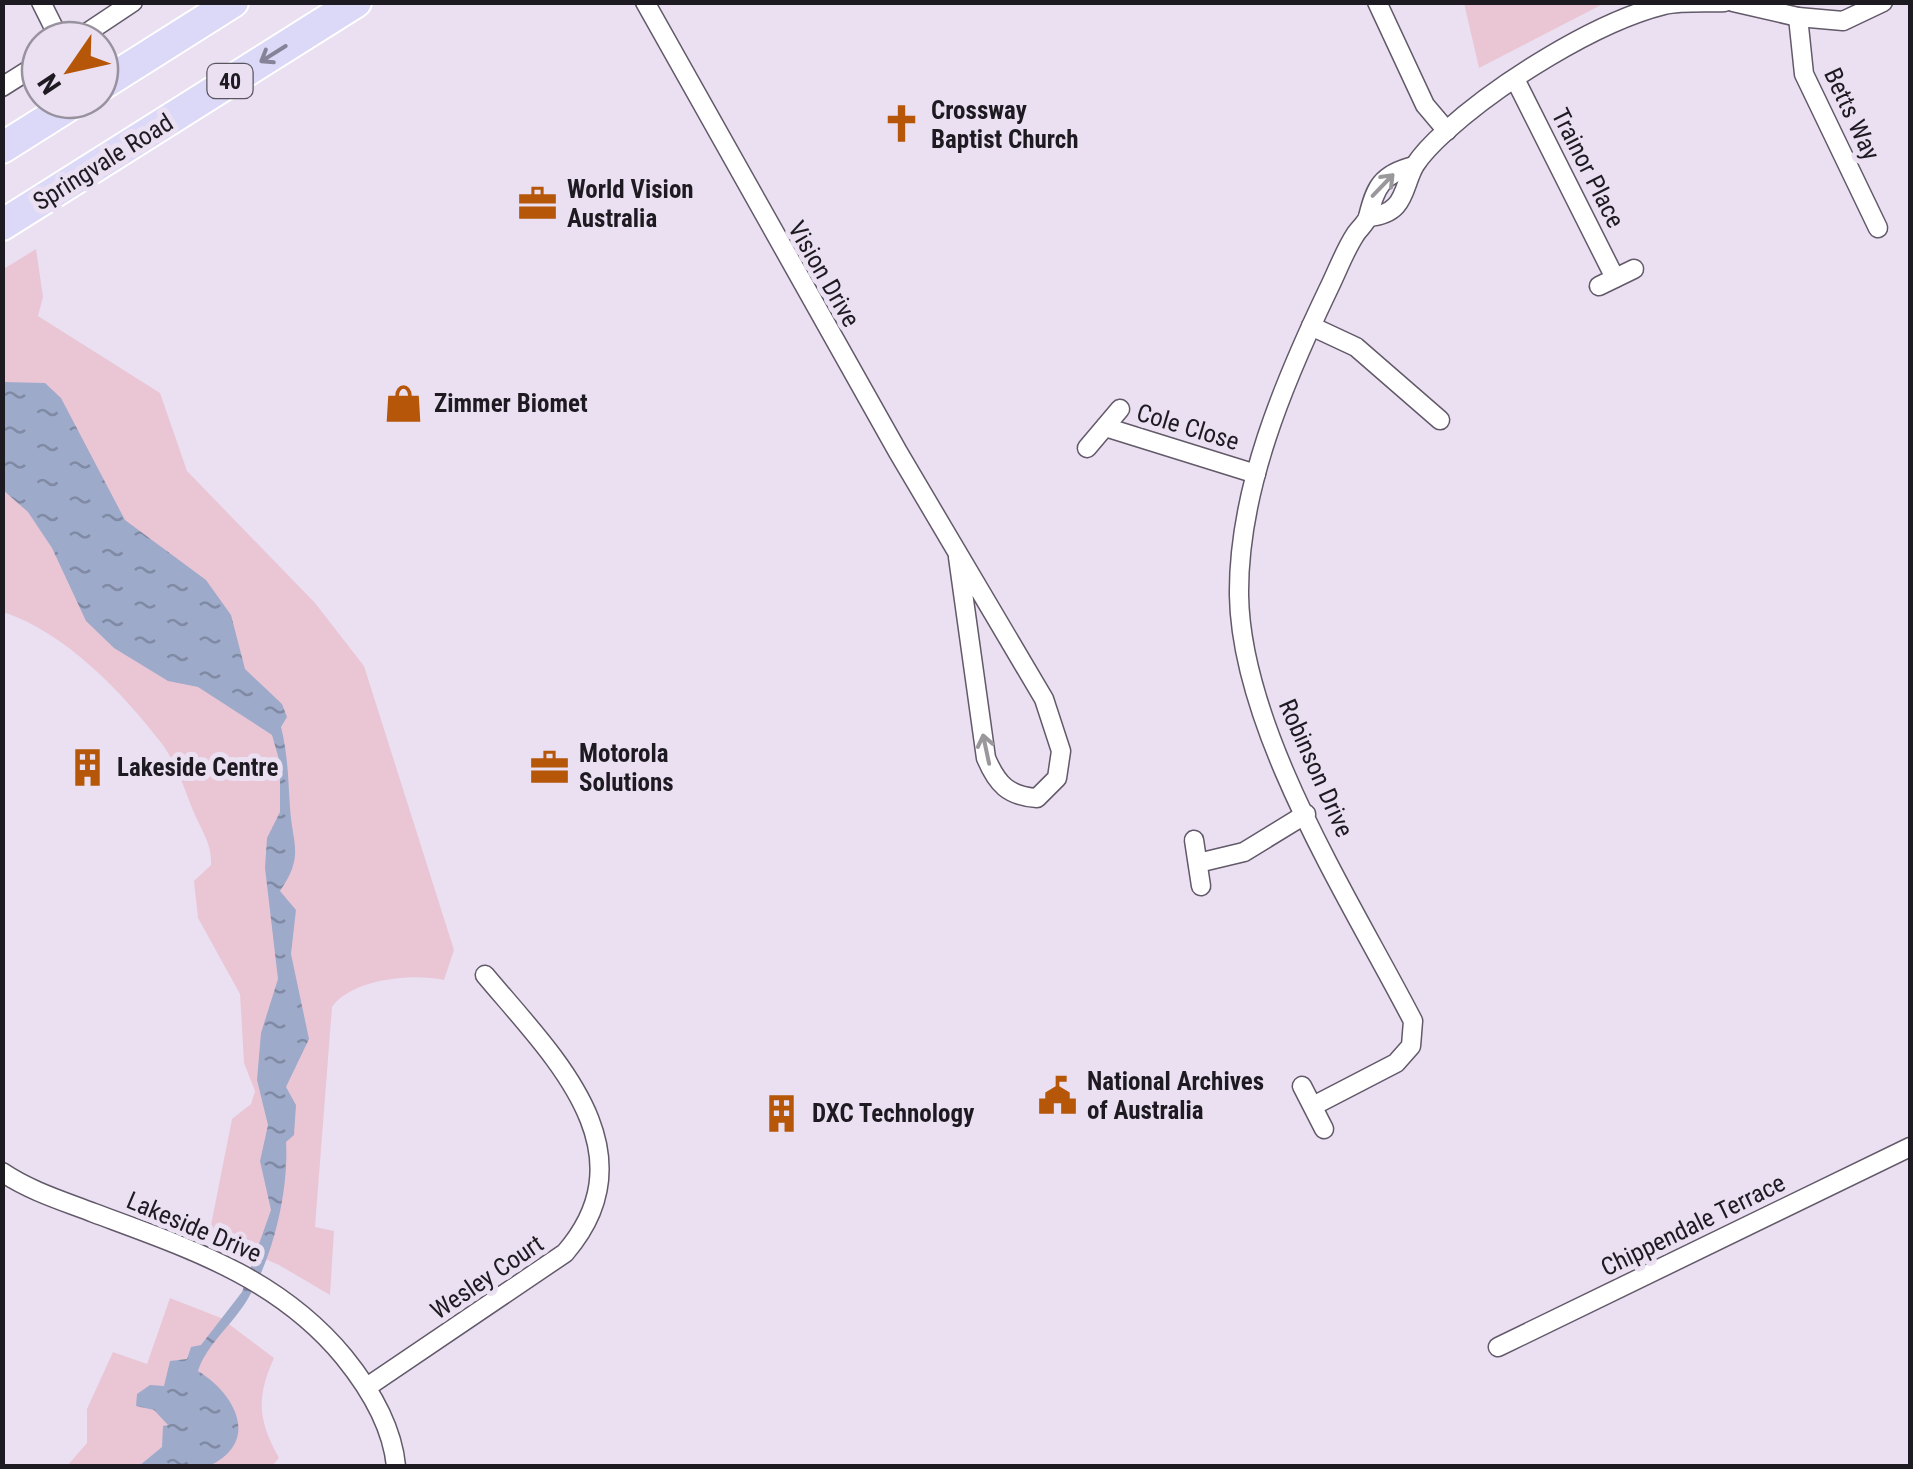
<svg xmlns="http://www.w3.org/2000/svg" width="1913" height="1469" viewBox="0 0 1913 1469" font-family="'Roboto Condensed',sans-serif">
	<defs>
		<pattern id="water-ripples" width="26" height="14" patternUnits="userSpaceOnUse" patternTransform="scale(2.5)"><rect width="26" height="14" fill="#9eaaca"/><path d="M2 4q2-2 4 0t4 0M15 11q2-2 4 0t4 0" fill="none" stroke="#808aa4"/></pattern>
	</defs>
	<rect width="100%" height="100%" fill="#eae0f2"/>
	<g fill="#eac6d5">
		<polygon points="1464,3 1464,2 1605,3 1479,68"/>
		<path d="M 36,249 L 43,297 L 38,316 L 160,393 L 187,471 L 315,603 L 364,666 L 454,950 L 444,980 C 412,973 352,979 332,1007 L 315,1227 L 334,1231 L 330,1295 L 279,1265 L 209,1235 L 232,1119 L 251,1104 L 255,1091 L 244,1063 L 240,994 L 198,918 L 194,881 L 211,865 C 212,845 203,833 195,815 C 185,792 177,764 162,744 C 123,693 65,632 3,612 L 2,270 Z"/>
		<path d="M 170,1298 L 221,1318 L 274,1358 C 256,1398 258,1420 279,1458 L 272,1466 L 67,1466 L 87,1443 L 87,1409 L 113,1352 L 147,1364 Z"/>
	</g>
	<path fill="url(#water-ripples)" d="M 3,382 L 45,383 L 61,398 L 125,520 L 206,580 L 231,615 L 245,669 L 282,704 L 287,717 L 281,727 C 288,755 288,778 290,807 C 292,844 305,855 280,891 L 296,910 L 291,954 L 309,1039 L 286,1087 L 296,1105 L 294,1135 L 286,1142 C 289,1188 274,1254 250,1295 C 235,1323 207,1343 198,1371 C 234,1393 262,1441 209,1466 C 193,1469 157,1466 139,1466 L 162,1447 L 163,1426 L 168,1425 L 154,1410 L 136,1406 L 137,1394 L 150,1385 L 164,1386 L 170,1361 L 187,1359 L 191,1347 L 201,1345 L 242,1292 L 271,1210 L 260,1161 L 268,1125 L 257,1080 L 261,1033 L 278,979 L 265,868 L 267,838 L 280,812 L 280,763 L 272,735 L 198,687 L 168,681 L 114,648 L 86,621 L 52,548 L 28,512 L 3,490 Z"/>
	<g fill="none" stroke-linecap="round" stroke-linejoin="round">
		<defs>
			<g id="minor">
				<polyline points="41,2 60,40"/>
				<path d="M 645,2 L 898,452 L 1044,699 L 1061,751 L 1057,778 L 1037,798 C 1008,796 997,784 986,758 L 958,557"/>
				<polyline points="1377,2 1425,105 1447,131"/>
				<polyline points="1733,2 1798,17 1843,21 1883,2"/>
				<polyline points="1798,17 1804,74 1878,228"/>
				<polyline points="76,40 133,2"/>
				<polyline points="1516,81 1615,278"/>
				<polyline points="2,87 40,63"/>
				<path d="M 1368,217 C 1407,214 1402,187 1415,165 C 1422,154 1436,140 1446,131 C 1498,84 1595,22 1664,5 C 1682,1 1706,3 1725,2"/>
				<polyline points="1599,286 1634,269"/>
				<polyline points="1311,326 1356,347 1440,420"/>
				<polyline points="1105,427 1256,474"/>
				<polyline points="1087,448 1120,409"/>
				<polyline points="1194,840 1201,886"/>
				<polyline points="1198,863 1244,852 1306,814"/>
				<polyline points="1302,1086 1324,1129"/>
				<path d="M 1313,1106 L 1396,1063 L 1411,1046 L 1413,1021 C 1351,901 1241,731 1239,595 C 1238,490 1284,382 1328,290 C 1337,272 1344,252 1355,235 C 1358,230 1366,223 1368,217 C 1375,188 1381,174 1414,166"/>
				<path d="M 2,1172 C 30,1191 63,1201 94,1213 C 188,1248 278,1277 344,1357 C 370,1389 392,1425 396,1466"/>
				<polyline points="1498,1347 1910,1147"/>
				<path d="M 367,1387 L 565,1253 C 654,1150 551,1054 485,975"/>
			</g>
			<g id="trunk">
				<polyline points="100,86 233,2"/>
				<polyline points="2,148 78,100"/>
				<polyline points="2,225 356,2"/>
			</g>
		</defs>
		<use href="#minor" stroke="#625969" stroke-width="21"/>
		<use href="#trunk" stroke="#fff" stroke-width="34"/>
		<use href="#minor" stroke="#fff" stroke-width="18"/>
		<use href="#trunk" stroke="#dbd8f8" stroke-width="30"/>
	</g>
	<defs><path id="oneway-shaft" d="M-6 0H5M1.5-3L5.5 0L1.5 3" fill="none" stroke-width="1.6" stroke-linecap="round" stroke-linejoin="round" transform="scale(2.5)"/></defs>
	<use stroke="#868297" href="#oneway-shaft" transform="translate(273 54) rotate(148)"/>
	<g stroke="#9a989b">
		<use href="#oneway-shaft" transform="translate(1383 185) rotate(-46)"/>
		<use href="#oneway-shaft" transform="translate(986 749) rotate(-102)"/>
	</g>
	<defs>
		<symbol id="church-bare" viewBox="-9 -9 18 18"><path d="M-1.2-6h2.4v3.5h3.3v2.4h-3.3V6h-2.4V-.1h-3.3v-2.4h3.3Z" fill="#b55608" stroke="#eae0f2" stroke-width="2.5" paint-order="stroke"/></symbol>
		<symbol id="office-bare" viewBox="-9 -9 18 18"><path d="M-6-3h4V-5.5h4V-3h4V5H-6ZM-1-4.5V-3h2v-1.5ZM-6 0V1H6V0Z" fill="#b55608" stroke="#eae0f2" stroke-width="2.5" paint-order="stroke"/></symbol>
		<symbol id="shop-bare" viewBox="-9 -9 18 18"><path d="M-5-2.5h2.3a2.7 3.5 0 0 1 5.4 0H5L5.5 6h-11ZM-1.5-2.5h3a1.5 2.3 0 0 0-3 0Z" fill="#b55608" stroke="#eae0f2" stroke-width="2.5" paint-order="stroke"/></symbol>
		<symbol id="building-bare" viewBox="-9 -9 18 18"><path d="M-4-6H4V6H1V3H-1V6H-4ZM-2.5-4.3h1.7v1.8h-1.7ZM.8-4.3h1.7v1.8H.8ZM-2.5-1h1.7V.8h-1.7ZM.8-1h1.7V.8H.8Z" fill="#b55608" stroke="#eae0f2" stroke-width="2.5" paint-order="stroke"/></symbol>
		<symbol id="civic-bare" viewBox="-9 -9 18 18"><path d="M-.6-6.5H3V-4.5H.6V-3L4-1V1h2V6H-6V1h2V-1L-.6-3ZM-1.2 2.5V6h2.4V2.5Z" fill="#b55608" stroke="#eae0f2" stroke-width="2.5" paint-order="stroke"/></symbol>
	</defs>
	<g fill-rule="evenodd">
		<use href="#church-bare" x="874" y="96" width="55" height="55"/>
		<use href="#office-bare" x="510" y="176" width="55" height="55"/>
		<use href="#shop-bare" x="376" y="376" width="55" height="55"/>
		<use href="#building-bare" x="60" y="740" width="55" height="55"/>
		<use href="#office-bare" x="522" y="740" width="55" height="55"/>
		<use href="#civic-bare" x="1030" y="1068" width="55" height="55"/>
		<use href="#building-bare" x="754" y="1086" width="55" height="55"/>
	</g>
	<g text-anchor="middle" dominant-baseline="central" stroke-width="10" stroke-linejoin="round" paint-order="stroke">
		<rect fill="#eae0f2" stroke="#5b5560" stroke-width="2.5" x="207.5" y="64" width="45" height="34" rx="8"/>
		<g font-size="22" font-weight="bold" fill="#1e1a21">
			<text x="230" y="81">40</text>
		</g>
		<g font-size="25" font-weight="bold" fill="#1e1a21" stroke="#eae0f2" text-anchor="start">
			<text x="931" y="110">Crossway<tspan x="931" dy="29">Baptist Church</tspan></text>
			<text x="567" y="189">World Vision<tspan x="567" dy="29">Australia</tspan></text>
			<text x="434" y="403">Zimmer Biomet</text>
			<text x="579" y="753">Motorola<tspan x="579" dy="29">Solutions</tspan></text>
			<text x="117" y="767">Lakeside Centre</text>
			<text x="1087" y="1081">National Archives<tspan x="1087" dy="29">of Australia</tspan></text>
			<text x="812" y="1113">DXC Technology</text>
		</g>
		<g font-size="25" fill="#1e1a21" stroke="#eae0f2">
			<text transform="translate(1852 114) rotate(65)">Betts Way</text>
			<text transform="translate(103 162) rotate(-32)">Springvale Road</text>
			<text transform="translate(1588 168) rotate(63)">Trainor Place</text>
			<text transform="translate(824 274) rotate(60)">Vision Drive</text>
			<text transform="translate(1188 427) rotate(17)">Cole Close</text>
			<text transform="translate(1316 768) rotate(66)">Robinson Drive</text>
			<text transform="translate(1693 1225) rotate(-26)">Chippendale Terrace</text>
			<text transform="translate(194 1227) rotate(23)">Lakeside Drive</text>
			<text transform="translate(487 1277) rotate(-34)">Wesley Court</text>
		</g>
	</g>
	<rect width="1913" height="1469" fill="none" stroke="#1e1a21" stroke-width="10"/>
	<g transform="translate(70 70) rotate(236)"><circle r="48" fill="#eae0f2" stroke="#98919e" stroke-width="2.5"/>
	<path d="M0-8L18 38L0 25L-18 38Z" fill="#b55608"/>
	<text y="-15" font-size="28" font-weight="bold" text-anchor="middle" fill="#1e1a21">N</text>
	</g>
</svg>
